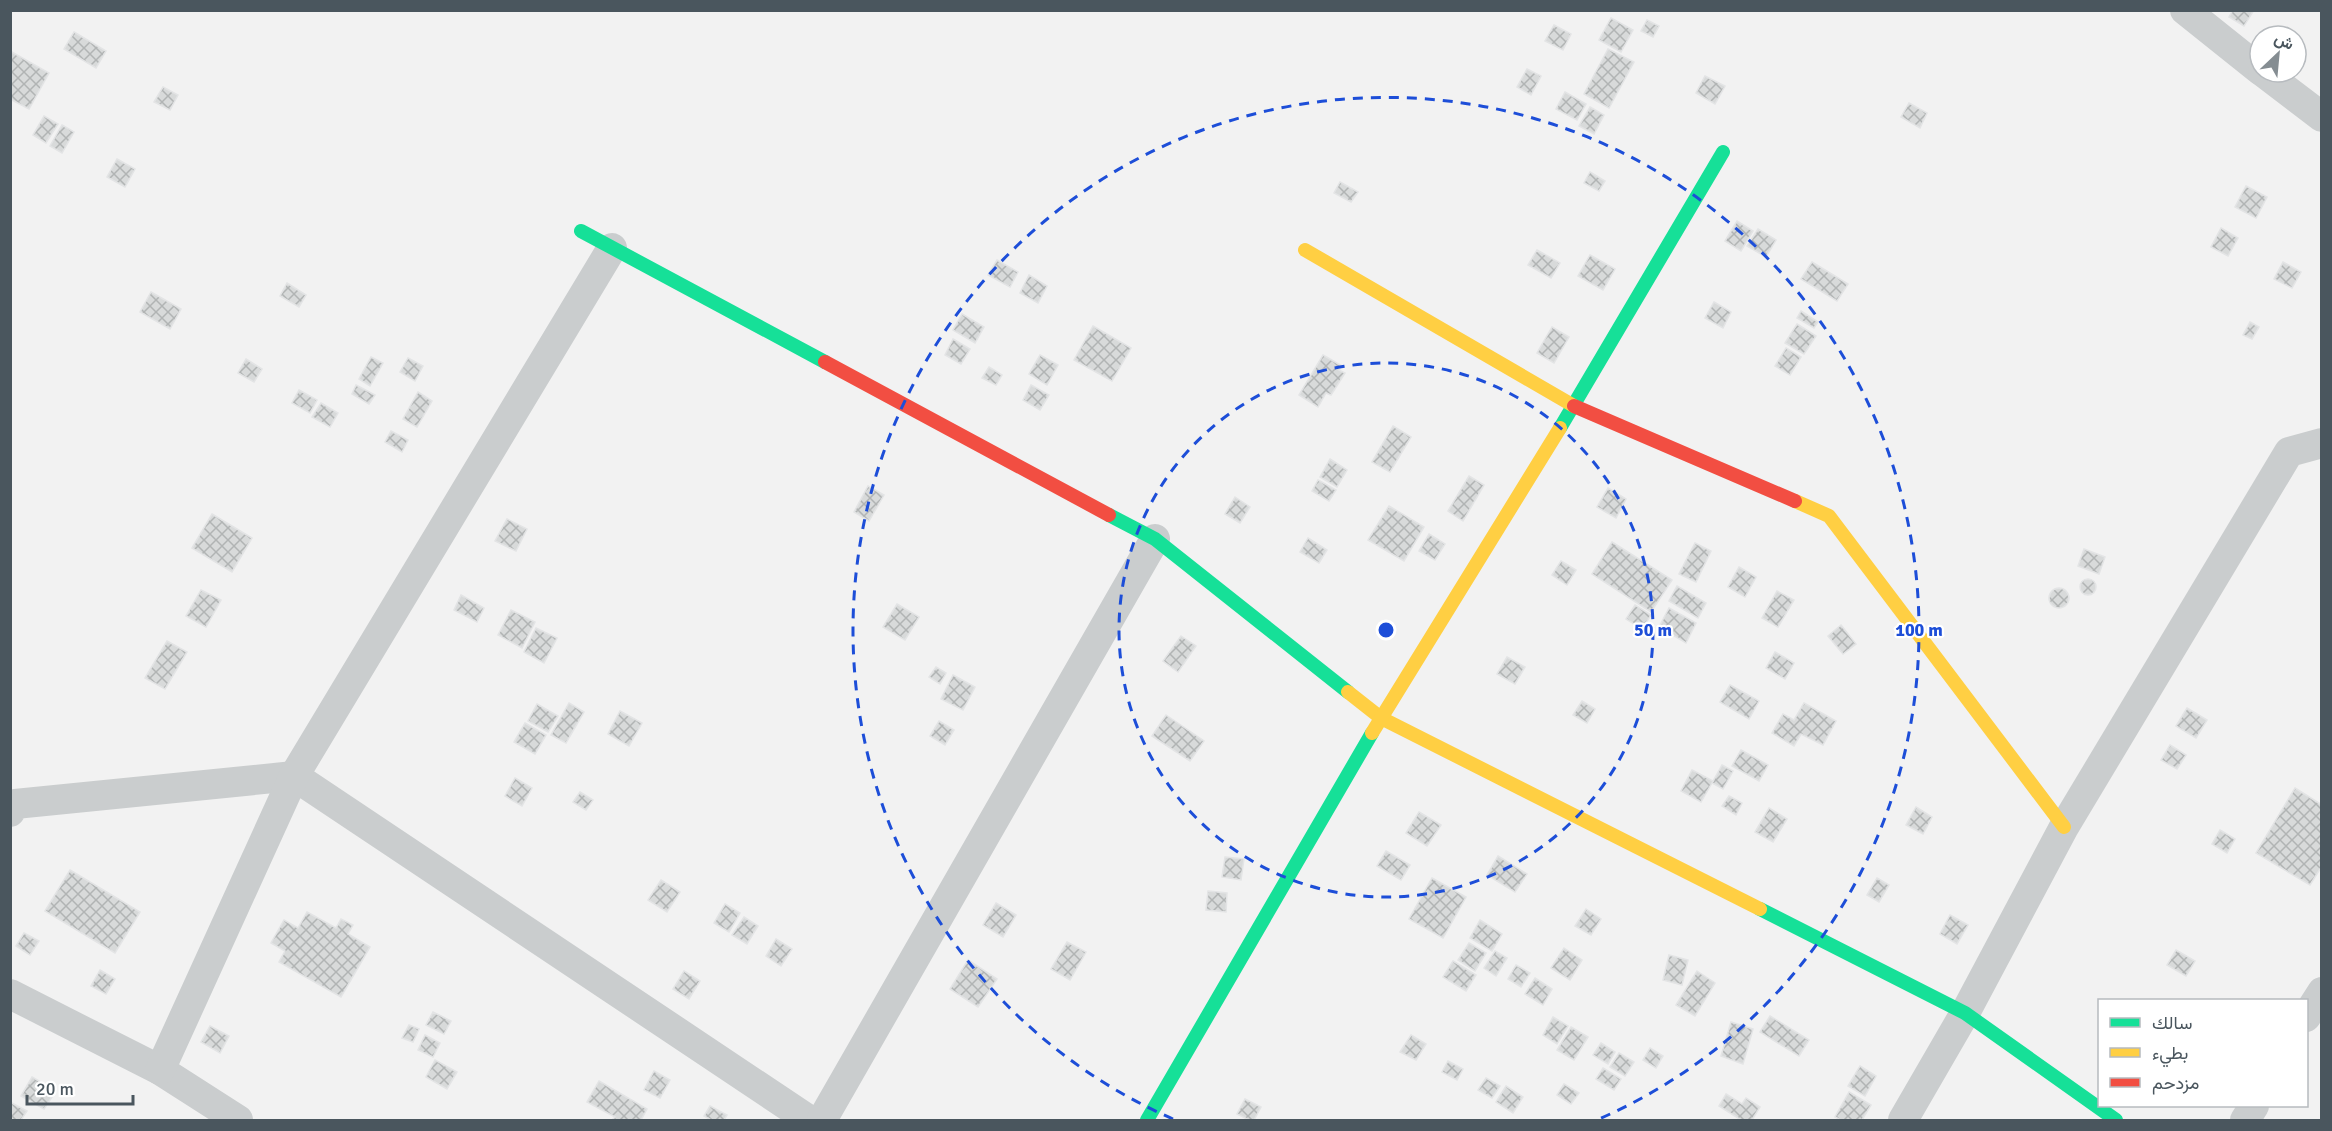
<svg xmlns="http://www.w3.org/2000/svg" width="2332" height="1131" viewBox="0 0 2332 1131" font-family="Signika,Vazirmatn,sans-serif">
	<defs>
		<pattern id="building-cross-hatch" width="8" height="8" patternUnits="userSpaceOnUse" patternTransform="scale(1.5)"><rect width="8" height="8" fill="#d8dada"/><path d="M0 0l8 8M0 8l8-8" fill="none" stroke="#b1b4b4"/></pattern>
	</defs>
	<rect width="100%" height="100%" fill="#f2f2f2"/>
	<g fill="url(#building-cross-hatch)" stroke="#e3e4e5" stroke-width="1.5">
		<polygon points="2233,10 2254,10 2244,26 2229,17"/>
		<polygon points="1611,18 1633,30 1621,52 1599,40"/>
		<polygon points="1647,20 1659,26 1653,37 1641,31"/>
		<polygon points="1554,25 1571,34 1563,50 1545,41"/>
		<polygon points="74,32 106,51 96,68 64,49"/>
		<polygon points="1608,49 1634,62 1609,108 1584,94"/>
		<polygon points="10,51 49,73 29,109 10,99"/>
		<polygon points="1527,69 1541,76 1531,95 1517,87"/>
		<polygon points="1705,76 1725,86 1715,104 1696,93"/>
		<polygon points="163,87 178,95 170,110 154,102"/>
		<polygon points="1565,92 1586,104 1577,120 1556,109"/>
		<polygon points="1909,103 1927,113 1920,128 1901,117"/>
		<polygon points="1590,107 1604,115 1594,134 1579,126"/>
		<polygon points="44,116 58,124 46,143 33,135"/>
		<polygon points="62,125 74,132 62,153 50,146"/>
		<polygon points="117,159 135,169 125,187 107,177"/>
		<polygon points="1590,172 1605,181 1599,191 1584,183"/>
		<polygon points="1340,182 1358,192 1351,202 1334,193"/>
		<polygon points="2246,186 2267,197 2256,218 2235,207"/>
		<polygon points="1737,221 1753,231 1741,251 1725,241"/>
		<polygon points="2221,228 2238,238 2228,256 2211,247"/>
		<polygon points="1758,229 1776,240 1766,257 1747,246"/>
		<polygon points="1537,250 1560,263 1551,278 1528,265"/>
		<polygon points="1590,255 1615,269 1603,290 1578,276"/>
		<polygon points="997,260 1018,272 1010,287 988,275"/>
		<polygon points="1812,262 1848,284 1837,301 1801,279"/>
		<polygon points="2283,262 2301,272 2292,288 2274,279"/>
		<polygon points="1029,275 1047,286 1038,303 1020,293"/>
		<polygon points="287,283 306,295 299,307 280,296"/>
		<polygon points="151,292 181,309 170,329 140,312"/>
		<polygon points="1714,302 1731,312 1723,328 1705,318"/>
		<polygon points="1801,311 1818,322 1814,328 1797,318"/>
		<polygon points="962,314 984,327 975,343 953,330"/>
		<polygon points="2250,322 2259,327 2252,339 2243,335"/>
		<polygon points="1797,324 1816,336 1804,354 1785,343"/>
		<polygon points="1093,326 1131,348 1112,381 1074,360"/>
		<polygon points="1552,327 1569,337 1554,363 1537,353"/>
		<polygon points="953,339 970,349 961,364 945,355"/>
		<polygon points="1786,348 1801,357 1790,375 1775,366"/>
		<polygon points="1040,355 1058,365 1047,385 1029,374"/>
		<polygon points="1323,355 1342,366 1339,370 1345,373 1331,395 1326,393 1318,407 1299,395"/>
		<polygon points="371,357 383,363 370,386 359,379"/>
		<polygon points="408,358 423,366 415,381 400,372"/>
		<polygon points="246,359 262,369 254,382 238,373"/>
		<polygon points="989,367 1002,375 996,385 982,378"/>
		<polygon points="356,385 375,395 369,404 352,394"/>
		<polygon points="1031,385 1049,395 1040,410 1023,400"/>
		<polygon points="299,390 317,400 310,413 292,403"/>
		<polygon points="418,392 432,401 417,427 403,419"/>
		<polygon points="321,403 338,413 330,427 312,417"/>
		<polygon points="1393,426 1411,437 1390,472 1372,462"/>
		<polygon points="391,431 408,440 402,452 385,442"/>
		<polygon points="1330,459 1347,470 1337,487 1320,477"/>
		<polygon points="1469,476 1484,485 1463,521 1448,511"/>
		<polygon points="1318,480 1336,490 1329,501 1312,491"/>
		<polygon points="868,486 884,495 869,521 854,512"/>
		<polygon points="1608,488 1626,499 1616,518 1597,507"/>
		<polygon points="1235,497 1250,507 1240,523 1225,514"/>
		<polygon points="1389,506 1424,527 1404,561 1368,540"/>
		<polygon points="212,514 252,538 232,572 192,548"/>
		<polygon points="507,519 527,529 516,551 495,541"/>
		<polygon points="1429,534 1445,544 1435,560 1419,551"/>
		<polygon points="1308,538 1327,550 1319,563 1300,552"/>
		<polygon points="1612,542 1672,580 1651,612 1592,574"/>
		<polygon points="1695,543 1711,551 1696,582 1679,574"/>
		<polygon points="2084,549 2105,557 2099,574 2078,566"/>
		<polygon points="1561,561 1576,570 1567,585 1552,575"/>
		<polygon points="1739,567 1756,577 1745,597 1728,587"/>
		<circle cx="2088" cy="587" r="8"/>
		<polygon points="1677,586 1706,603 1698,618 1669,601"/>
		<circle cx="2059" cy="598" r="10"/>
		<polygon points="201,590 221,600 206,627 186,616"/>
		<polygon points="1777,591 1794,600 1778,627 1762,618"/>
		<polygon points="461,595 484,608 477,622 454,610"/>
		<polygon points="897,604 919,617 905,640 883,627"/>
		<polygon points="1635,605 1651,615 1642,629 1626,619"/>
		<polygon points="1669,608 1696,623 1686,643 1659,627"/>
		<polygon points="511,610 535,622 522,648 498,635"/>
		<polygon points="1841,625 1856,644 1843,654 1828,636"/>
		<polygon points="536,628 557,638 544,663 524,652"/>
		<polygon points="1181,636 1196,646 1178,672 1163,661"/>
		<polygon points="167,641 187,652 165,689 145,678"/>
		<polygon points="1775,652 1794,663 1785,679 1766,668"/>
		<polygon points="1507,657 1525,667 1515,684 1497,674"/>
		<polygon points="936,667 946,673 940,684 929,677"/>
		<polygon points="953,675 975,687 963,710 941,699"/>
		<polygon points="1730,685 1759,701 1749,719 1720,702"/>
		<polygon points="1582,701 1595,709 1587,723 1573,715"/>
		<polygon points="569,703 584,712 566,743 551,735"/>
		<polygon points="1804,703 1836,721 1823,745 1801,734 1794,746 1772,733 1783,714 1794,720"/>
		<polygon points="537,704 558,716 548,732 528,721"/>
		<polygon points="2187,708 2207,720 2196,738 2176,726"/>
		<polygon points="620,711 642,723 629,746 608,734"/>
		<polygon points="1166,715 1204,741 1190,761 1152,736"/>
		<polygon points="939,721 954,730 945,745 930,736"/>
		<polygon points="525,723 546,735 535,754 514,742"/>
		<polygon points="2170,745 2186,755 2177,769 2161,760"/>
		<polygon points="1741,750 1768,765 1759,781 1732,766"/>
		<polygon points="1722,765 1733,771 1723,789 1712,783"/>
		<polygon points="1692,770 1713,781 1701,802 1681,791"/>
		<polygon points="515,778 532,788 522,806 505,796"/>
		<polygon points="2295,788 2322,805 2322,866 2310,885 2256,853"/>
		<polygon points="580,792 593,800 586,810 573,802"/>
		<polygon points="1729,796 1742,803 1736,815 1722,806"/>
		<polygon points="1916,807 1932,817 1923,834 1906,825"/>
		<polygon points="1769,808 1787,819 1773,842 1755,832"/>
		<polygon points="1419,812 1441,825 1427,846 1406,833"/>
		<polygon points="2220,830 2235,839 2227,853 2212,844"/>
		<polygon points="1386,851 1410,865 1401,880 1377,866"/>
		<polygon points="1498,856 1527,874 1515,892 1487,875"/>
		<polygon points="1225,857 1244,859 1241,880 1222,877"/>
		<polygon points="70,870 140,912 115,953 45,911"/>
		<polygon points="1432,878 1466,897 1443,938 1409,919"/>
		<polygon points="1877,878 1889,885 1879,902 1867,895"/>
		<polygon points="661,880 680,892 667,912 648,900"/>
		<polygon points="1208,891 1227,893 1226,912 1206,910"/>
		<polygon points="996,903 1016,915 1003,937 983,925"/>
		<polygon points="725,904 740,913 729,932 714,923"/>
		<polygon points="1586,909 1601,919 1591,935 1575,926"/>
		<polygon points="307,912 336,928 341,919 353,925 348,934 370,947 341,997 279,962 285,951 271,943 284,920 298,928"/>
		<polygon points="1950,915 1968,925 1957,944 1940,934"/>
		<polygon points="744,917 758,926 747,944 732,935"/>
		<polygon points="1480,920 1502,934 1492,951 1470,938"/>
		<polygon points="24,933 39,941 30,955 16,946"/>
		<polygon points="776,939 792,949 781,966 766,956"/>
		<polygon points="1067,942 1086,952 1070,980 1051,969"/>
		<polygon points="1469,943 1486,953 1475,971 1458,960"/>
		<polygon points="1564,948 1582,960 1570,980 1551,968"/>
		<polygon points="2176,950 2195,961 2186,976 2167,965"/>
		<polygon points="1495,951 1507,958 1496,976 1484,968"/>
		<polygon points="1669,955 1688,960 1682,985 1663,980"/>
		<polygon points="968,960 997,979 978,1007 950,989"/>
		<polygon points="1453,961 1476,975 1466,991 1443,977"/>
		<polygon points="1516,965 1530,973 1521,987 1508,979"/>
		<polygon points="100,970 115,979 106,994 91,986"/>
		<polygon points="684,971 700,981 689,999 673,989"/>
		<polygon points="1697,971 1715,983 1695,1016 1676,1005"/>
		<polygon points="1535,978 1552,989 1543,1005 1525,994"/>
		<polygon points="433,1012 451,1021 444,1034 426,1025"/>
		<polygon points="1770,1016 1809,1040 1799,1056 1760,1032"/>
		<polygon points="1553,1017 1568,1026 1557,1044 1543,1035"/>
		<polygon points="1731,1022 1753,1029 1743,1064 1721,1056"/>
		<polygon points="409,1025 419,1029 413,1042 402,1038"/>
		<polygon points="210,1026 229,1036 220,1053 201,1042"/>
		<polygon points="1571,1027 1588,1037 1574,1060 1557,1050"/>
		<polygon points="425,1035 440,1043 433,1057 418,1050"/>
		<polygon points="1411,1035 1426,1044 1416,1060 1400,1052"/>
		<polygon points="1601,1043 1615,1052 1608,1064 1593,1055"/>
		<polygon points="1650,1048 1663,1056 1656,1068 1643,1060"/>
		<polygon points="1619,1053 1634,1062 1625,1076 1610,1067"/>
		<polygon points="435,1060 457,1072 447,1089 426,1077"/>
		<polygon points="1448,1061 1463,1069 1457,1080 1442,1072"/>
		<polygon points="1860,1066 1876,1076 1865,1096 1848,1086"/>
		<polygon points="1603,1068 1621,1079 1614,1090 1596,1079"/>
		<polygon points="654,1071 670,1080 660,1098 644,1090"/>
		<polygon points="32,1077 56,1091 44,1109 21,1096"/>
		<polygon points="1486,1078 1500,1086 1492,1098 1478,1090"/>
		<polygon points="599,1081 647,1109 641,1120 612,1120 615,1117 587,1102"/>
		<polygon points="1564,1084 1579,1093 1571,1104 1557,1095"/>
		<polygon points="1506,1086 1523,1097 1513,1113 1496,1102"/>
		<polygon points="1849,1092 1871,1105 1862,1120 1841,1120 1835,1117"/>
		<polygon points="1726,1094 1742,1104 1746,1098 1760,1107 1752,1120 1741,1120 1719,1106"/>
		<polygon points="1245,1099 1261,1107 1254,1120 1249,1120 1237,1114"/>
		<polygon points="10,1102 27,1111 21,1120 10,1120"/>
		<polygon points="710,1106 727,1115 724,1120 711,1120 704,1116"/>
	</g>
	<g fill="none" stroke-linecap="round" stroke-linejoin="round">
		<g stroke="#cacdce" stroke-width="30">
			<polyline points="2185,10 2260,70"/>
			<polyline points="2263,72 2322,117"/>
			<polyline points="10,812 15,804 294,776 809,1120"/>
			<polyline points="10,994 160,1070 238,1120"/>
			<polyline points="2306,1017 2322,992"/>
			<polyline points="160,1070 294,776 612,248"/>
			<polyline points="822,1120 1155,539"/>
			<polyline points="1903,1120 1965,1013 2064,827 2289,452 2322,443"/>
			<polyline points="2245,1120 2254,1106"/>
		</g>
		<g stroke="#16e098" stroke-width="14">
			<polyline points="581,231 825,362"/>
			<polyline points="1560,428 1723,152"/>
			<polyline points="1109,515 1155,539 1348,692"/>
			<polyline points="1760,909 1965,1013 2116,1120"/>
			<polyline points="1147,1120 1372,733"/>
		</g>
		<g stroke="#ffcf43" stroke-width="14">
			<polyline points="1305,250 1574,406"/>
			<polyline points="1795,501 1829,516 2064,827"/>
			<polyline points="1348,692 1381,718 1760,909"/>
			<polyline points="1372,733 1560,428"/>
		</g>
		<g stroke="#f24e42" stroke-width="14">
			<polyline points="825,362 1109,515"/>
			<polyline points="1574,406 1795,501"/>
		</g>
	</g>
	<g fill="none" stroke="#1d4ed8" stroke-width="3" stroke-dasharray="10 8">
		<circle cx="1386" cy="630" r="267"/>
		<path d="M1173 1119A533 533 0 1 1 1599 1119"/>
	</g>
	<circle cx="1386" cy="630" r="9" fill="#1d4ed8" stroke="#fff" stroke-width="3"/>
	<g font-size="18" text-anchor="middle" font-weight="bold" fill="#1d4ed8" stroke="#fff" stroke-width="4.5" stroke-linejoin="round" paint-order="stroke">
		<text x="1653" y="636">50 m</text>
		<text x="1919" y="636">100 m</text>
	</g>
	<rect width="2332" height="1131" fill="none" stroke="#4a565e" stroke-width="24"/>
	<rect x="2098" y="999" width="210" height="108" fill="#ffffff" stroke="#b7bbbf" stroke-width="1.5"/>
	<rect x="2110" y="1018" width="30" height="9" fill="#16e098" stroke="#b7bbbf" stroke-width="1.5"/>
	<text x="2152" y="1029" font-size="18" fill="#4a565e">سالك</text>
	<rect x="2110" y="1048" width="30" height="9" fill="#ffcf43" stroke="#b7bbbf" stroke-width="1.5"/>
	<text x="2152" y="1059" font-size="18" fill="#4a565e">بطيء</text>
	<rect x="2110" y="1078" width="30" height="9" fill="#f24e42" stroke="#b7bbbf" stroke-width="1.5"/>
	<text x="2152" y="1089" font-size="18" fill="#4a565e">مزدحم</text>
	<g transform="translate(2278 54) rotate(26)"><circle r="28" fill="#ffffff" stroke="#b7bbbf" stroke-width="1.5"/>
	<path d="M0-4.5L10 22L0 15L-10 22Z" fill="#858d92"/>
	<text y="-9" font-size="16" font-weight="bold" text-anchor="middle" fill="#4a565e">ش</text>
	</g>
	<path d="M27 1095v9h106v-9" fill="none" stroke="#4a565e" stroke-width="3"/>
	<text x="36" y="1095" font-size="18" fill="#4a565e" stroke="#ffffff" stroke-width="4.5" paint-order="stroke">20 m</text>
</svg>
